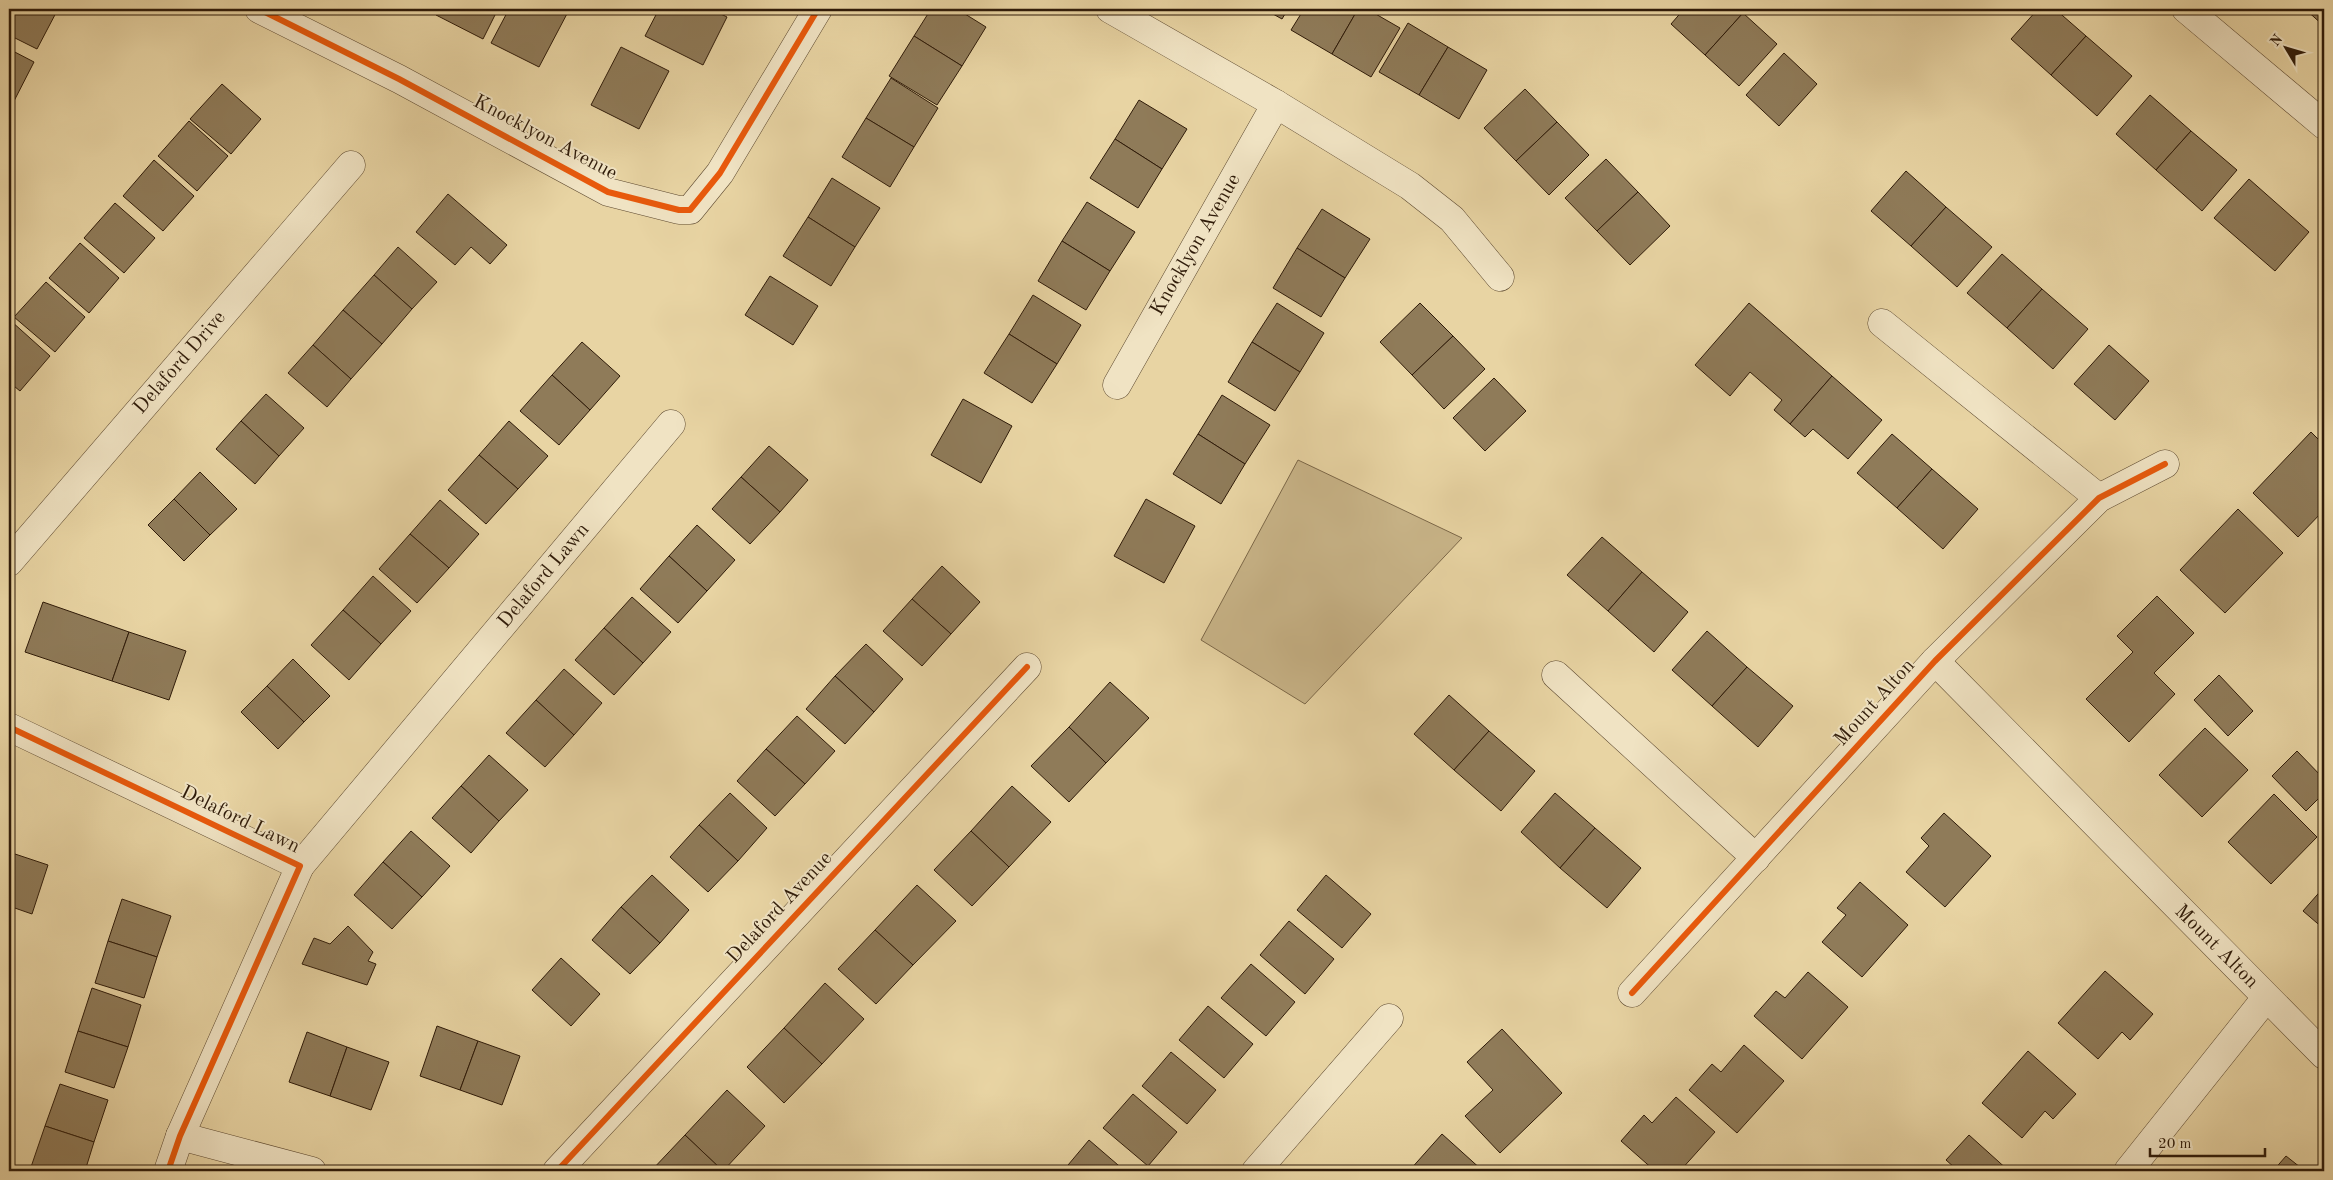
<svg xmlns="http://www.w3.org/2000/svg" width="2333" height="1180" viewBox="0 0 2333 1180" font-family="'Old Standard TT',serif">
	<rect width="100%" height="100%" fill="#e8d4a3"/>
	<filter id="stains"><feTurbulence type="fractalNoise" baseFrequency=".004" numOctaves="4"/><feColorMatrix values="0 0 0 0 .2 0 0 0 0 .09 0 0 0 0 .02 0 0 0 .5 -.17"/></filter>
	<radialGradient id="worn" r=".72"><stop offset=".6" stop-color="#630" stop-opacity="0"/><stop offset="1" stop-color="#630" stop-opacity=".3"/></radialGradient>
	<polygon fill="#c9b589" stroke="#7c6849" points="1298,460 1462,538 1305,704 1201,640"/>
	<g fill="#8f7b59" stroke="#2f1b09">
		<polygon points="9,9 58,9 37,49 9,35"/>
		<polygon points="438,9 498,9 483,39 436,15"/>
		<polygon points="509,9 569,10 539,67 491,43"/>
		<polygon points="659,9 711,9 727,17 703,65 645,36"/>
		<polygon points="931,9 957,9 986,27 962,66 914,36"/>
		<polygon points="1264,9 1288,9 1282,19"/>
		<polygon points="1304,9 1358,9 1332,54 1291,30"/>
		<polygon points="1358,9 1367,9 1400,28 1371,77 1332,54"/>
		<polygon points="1684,9 1738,9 1743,13 1705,55 1671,24"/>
		<polygon points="2038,9 2055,9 2086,36 2051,75 2011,39"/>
		<polygon points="2305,9 2324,9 2324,26"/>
		<polygon points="1743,13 1777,44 1739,86 1705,55"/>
		<polygon points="1408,23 1448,47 1419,95 1379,72"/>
		<polygon points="914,36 962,66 937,105 889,76"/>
		<polygon points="2086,36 2132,76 2097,116 2051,75"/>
		<polygon points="621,47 669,71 639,129 591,105"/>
		<polygon points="1448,47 1487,70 1459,119 1419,95"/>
		<polygon points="9,49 34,62 13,103 9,101"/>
		<polygon points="1784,53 1817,84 1779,126 1746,95"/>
		<polygon points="891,78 938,108 914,147 866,118"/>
		<polygon points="222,84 261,119 231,154 190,119"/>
		<polygon points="1525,89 1557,122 1516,161 1484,128"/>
		<polygon points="2150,95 2191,131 2156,170 2116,134"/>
		<polygon points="1139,100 1187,129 1162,169 1115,139"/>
		<polygon points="866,118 914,147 890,187 842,157"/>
		<polygon points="189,121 228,156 197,191 158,156"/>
		<polygon points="1557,122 1589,155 1549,195 1516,161"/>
		<polygon points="2191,131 2237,170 2202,211 2156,170"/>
		<polygon points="1115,139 1162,169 1138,208 1090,178"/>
		<polygon points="1606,159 1638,192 1597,231 1565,198"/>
		<polygon points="154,160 194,196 163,231 123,196"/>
		<polygon points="1906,171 1946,207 1911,246 1871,211"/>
		<polygon points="832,178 880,208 855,247 808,217"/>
		<polygon points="2249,179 2309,232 2275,271 2214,218"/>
		<polygon points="1638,192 1670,226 1630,265 1597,231"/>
		<polygon points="448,194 507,245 490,264 471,247 455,265 416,232"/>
		<polygon points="1087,202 1135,232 1110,271 1062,241"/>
		<polygon points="115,203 155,238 124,273 84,238"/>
		<polygon points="1946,207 1992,247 1957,287 1911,246"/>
		<polygon points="1322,209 1370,239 1345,278 1297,248"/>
		<polygon points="808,217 855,247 831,286 783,256"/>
		<polygon points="1062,241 1110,271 1086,310 1038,281"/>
		<polygon points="80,243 119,278 89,313 49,278"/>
		<polygon points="398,247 437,282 412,309 374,275"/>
		<polygon points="1297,248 1345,278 1321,317 1273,288"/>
		<polygon points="2002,254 2042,289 2007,328 1967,293"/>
		<polygon points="374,275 412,309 382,344 343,310"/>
		<polygon points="770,276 818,306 793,345 745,315"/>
		<polygon points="46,282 85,317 55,352 14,317"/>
		<polygon points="2042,289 2088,329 2053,369 2007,328"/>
		<polygon points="1033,295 1081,325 1057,364 1009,334"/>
		<polygon points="1277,303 1324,333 1300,372 1252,342"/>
		<polygon points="1420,303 1453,336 1412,375 1380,342"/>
		<polygon points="1749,303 1832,376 1790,424 1774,410 1782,400 1750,372 1730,396 1695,365"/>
		<polygon points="343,310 382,344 351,379 313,345"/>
		<polygon points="11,321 50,356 20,391 9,382 9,324"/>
		<polygon points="1009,334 1057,364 1032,403 984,373"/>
		<polygon points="1453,336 1485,369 1444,409 1412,375"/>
		<polygon points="582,342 620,376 590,410 552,375"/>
		<polygon points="1252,342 1300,372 1275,411 1228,382"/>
		<polygon points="313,345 351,379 327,407 288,373"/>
		<polygon points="2109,345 2149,381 2115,420 2074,384"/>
		<polygon points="552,375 590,410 559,445 520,411"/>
		<polygon points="1832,376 1882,420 1848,459 1813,429 1805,437 1790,424"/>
		<polygon points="1494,378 1526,411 1485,451 1453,418"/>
		<polygon points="266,394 304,428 279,456 241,421"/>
		<polygon points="1222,395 1270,425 1245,464 1198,434"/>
		<polygon points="963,399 1012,426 981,483 931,455"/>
		<polygon points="241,421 279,456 255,484 216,449"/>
		<polygon points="509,421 548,456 518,489 479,455"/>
		<polygon points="2311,432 2324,445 2324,510 2298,537 2253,493"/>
		<polygon points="1198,434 1245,464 1221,504 1173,474"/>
		<polygon points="1892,434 1932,469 1897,508 1857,473"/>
		<polygon points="769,446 808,480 780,512 741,477"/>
		<polygon points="479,455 518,489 486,524 448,490"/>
		<polygon points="1932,469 1978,509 1943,549 1897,508"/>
		<polygon points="200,472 237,509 210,535 174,499"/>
		<polygon points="741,477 780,512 750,544 712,509"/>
		<polygon points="174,499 210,535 184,561 148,525"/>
		<polygon points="1146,499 1195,526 1164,583 1114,556"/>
		<polygon points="440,500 479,534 449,568 410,534"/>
		<polygon points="2238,509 2283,553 2225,613 2180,570"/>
		<polygon points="697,525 735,560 707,591 669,556"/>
		<polygon points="410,534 449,568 417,603 379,569"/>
		<polygon points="1602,537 1642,572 1608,611 1567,575"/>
		<polygon points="669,556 707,591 678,623 640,589"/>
		<polygon points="942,566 980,602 951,634 912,599"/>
		<polygon points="1642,572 1688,612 1654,652 1608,611"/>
		<polygon points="373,576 411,611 381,644 343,610"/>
		<polygon points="2157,596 2194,633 2154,673 2175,694 2129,742 2086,699 2133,652 2117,636"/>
		<polygon points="632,597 671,632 643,663 604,628"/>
		<polygon points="912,599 951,634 922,666 883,631"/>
		<polygon points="43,602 129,632 112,681 25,652"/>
		<polygon points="343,610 381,644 349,680 311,645"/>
		<polygon points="604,628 643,663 614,695 575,660"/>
		<polygon points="1707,631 1747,667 1712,706 1672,670"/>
		<polygon points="129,632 186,651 169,700 112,681"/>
		<polygon points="866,644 903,679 874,712 835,676"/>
		<polygon points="293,659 330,696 304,722 267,686"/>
		<polygon points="1747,667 1793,706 1758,747 1712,706"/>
		<polygon points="564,669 602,703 574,735 536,700"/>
		<polygon points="2219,675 2253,711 2228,736 2194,700"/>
		<polygon points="835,676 874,712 845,744 806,709"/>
		<polygon points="1110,682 1149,718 1106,763 1069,727"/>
		<polygon points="267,686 304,722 278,749 241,712"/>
		<polygon points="1449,695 1489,731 1454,770 1414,734"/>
		<polygon points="536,700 574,735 545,767 506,733"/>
		<polygon points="797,716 835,751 805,784 766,749"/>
		<polygon points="1069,727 1106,763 1069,802 1031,766"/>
		<polygon points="2205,728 2248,770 2202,817 2159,775"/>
		<polygon points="1489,731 1535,771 1501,811 1454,770"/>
		<polygon points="766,749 805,784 775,816 737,781"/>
		<polygon points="2297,751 2324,779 2324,793 2306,811 2272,776"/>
		<polygon points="489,755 528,790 499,821 461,786"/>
		<polygon points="461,786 499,821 471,853 432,818"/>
		<polygon points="1012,786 1051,822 1009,867 971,831"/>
		<polygon points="730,793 767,828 738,861 699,825"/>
		<polygon points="1555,793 1595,828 1560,868 1521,832"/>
		<polygon points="2274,794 2317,837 2271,884 2228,842"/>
		<polygon points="1944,813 1991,856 1945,907 1906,872 1929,846 1921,838"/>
		<polygon points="699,825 738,861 708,892 670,857"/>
		<polygon points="1595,828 1641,868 1607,908 1560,868"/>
		<polygon points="411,831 450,866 422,897 383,862"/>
		<polygon points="971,831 1009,867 972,906 934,870"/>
		<polygon points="9,852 48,865 32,914 9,906"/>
		<polygon points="383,862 422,897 392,929 354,895"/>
		<polygon points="652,875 689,910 660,943 621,907"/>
		<polygon points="1326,875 1371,914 1342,948 1297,910"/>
		<polygon points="1860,882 1908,925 1862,977 1822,942 1846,915 1837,908"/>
		<polygon points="917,885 956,921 913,965 875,930"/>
		<polygon points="2324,887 2324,929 2303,911"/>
		<polygon points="122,899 171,916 157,957 108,941"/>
		<polygon points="621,907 660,943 630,974 592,940"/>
		<polygon points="1289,921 1334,959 1305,994 1260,955"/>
		<polygon points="348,926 373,952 368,961 376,964 367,985 302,964 314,938 330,944"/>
		<polygon points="875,930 913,965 876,1004 838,969"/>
		<polygon points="108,941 157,957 144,998 95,983"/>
		<polygon points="561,958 600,994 571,1026 532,990"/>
		<polygon points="1251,964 1295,1002 1266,1036 1221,998"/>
		<polygon points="2105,971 2153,1014 2130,1040 2122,1032 2098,1059 2058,1023"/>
		<polygon points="1808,972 1848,1007 1802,1059 1754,1016 1776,991 1785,998"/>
		<polygon points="825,983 864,1019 822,1064 784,1028"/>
		<polygon points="92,988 141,1005 128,1047 78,1031"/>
		<polygon points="1208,1006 1253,1044 1224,1078 1179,1040"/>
		<polygon points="437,1026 478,1041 460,1090 420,1076"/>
		<polygon points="784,1028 822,1064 784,1103 747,1067"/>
		<polygon points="1502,1029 1562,1093 1500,1153 1465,1116 1493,1090 1467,1062"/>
		<polygon points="78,1031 128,1047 114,1088 65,1072"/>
		<polygon points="307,1032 347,1047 330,1096 289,1082"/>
		<polygon points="478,1041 520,1056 502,1105 460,1090"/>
		<polygon points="1744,1045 1784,1081 1737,1133 1689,1090 1712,1064 1721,1072"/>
		<polygon points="347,1047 389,1062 371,1110 330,1096"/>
		<polygon points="2028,1051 2076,1094 2053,1119 2045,1111 2022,1138 1982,1103"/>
		<polygon points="1171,1052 1216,1090 1187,1124 1142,1086"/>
		<polygon points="60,1084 108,1100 94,1142 45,1126"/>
		<polygon points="727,1090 765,1126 723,1171 685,1135"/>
		<polygon points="1133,1094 1177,1132 1148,1166 1103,1128"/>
		<polygon points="1676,1097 1715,1132 1680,1171 1655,1171 1621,1141 1644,1115 1652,1123"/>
		<polygon points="45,1126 94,1142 85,1171 45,1171 31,1167"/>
		<polygon points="1442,1134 1483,1171 1409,1171"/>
		<polygon points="685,1135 723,1171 651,1171"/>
		<polygon points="1969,1135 2009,1171 1952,1171 1955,1168 1946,1160"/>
		<polygon points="1089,1140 1125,1171 1063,1171"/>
		<polygon points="2286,1156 2305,1171 2273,1171"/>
	</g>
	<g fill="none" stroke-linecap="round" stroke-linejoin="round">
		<defs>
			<g id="minor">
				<polyline points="259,9 399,79 608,192 679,210 690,210 720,173 818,9"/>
				<polyline points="1110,9 1276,104 1410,186 1452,219 1500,277"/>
				<polyline points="2186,9 2324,125"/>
				<polyline points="1882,323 2099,498"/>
				<polyline points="1117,385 1276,104"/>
				<polyline points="9,562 351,165"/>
				<polyline points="1935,661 2324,1055"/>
				<polyline points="1556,675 1756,858"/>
				<polyline points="9,727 300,866 180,1136 168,1171"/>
				<polyline points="300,866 671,424"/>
				<polyline points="1632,993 1935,661 2099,498 2165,464"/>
				<polyline points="180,1136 312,1171"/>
				<polyline points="557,1171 1027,667"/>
				<polyline points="1256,1171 1389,1018"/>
				<polyline points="2128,1171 2266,998"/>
			</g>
		</defs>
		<use href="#minor" stroke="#5d4930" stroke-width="29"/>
		<use href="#minor" stroke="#f0e3c3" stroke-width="28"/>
		<defs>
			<g id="cycleway">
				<polyline points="259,9 399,79 608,192 679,210 690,210 720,173 818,9"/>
				<polyline points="9,727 300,866 180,1136 168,1171"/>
				<polyline points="1632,993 1935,661 2099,498 2165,464"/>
				<polyline points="557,1171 1027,667"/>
			</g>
		</defs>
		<use href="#cycleway" stroke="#f0e3c3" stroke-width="9"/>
		<use href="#cycleway" stroke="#e8590c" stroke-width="6"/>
	</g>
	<g text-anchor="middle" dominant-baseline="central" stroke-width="4" stroke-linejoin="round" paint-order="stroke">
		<g font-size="20" fill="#2f1b09" stroke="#f0e3c3">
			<text transform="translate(545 138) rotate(28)">Knocklyon Avenue</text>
			<text transform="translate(1196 245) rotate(-60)">Knocklyon Avenue</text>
			<text transform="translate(180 363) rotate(-49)">Delaford Drive</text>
			<text transform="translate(544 576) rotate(-50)">Delaford Lawn</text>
			<text transform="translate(1875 703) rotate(-48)">Mount Alton</text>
			<text transform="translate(240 820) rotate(26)">Delaford Lawn</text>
			<text transform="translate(780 908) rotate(-47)">Delaford Avenue</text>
			<text transform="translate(2216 947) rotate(45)">Mount Alton</text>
		</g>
	</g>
	<rect width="2333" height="1180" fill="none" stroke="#e8d4a3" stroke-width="30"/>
	<rect x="10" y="10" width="2313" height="1160" fill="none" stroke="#2f1b09" stroke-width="2.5"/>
	<rect x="15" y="15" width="2303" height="1150" fill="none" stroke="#2f1b09"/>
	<g transform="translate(2286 48) rotate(308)" stroke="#f0e3c3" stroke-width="4" paint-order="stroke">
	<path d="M0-4L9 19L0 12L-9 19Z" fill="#2f1b09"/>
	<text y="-8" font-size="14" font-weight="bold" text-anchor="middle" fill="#2f1b09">N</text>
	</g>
	<path d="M2150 1148v8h115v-8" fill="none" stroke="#2f1b09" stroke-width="2.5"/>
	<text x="2158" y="1148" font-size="15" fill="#2f1b09" stroke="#f0e3c3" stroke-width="4" paint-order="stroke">20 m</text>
	<rect width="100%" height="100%" filter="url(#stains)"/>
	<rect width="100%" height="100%" fill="url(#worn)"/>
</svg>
